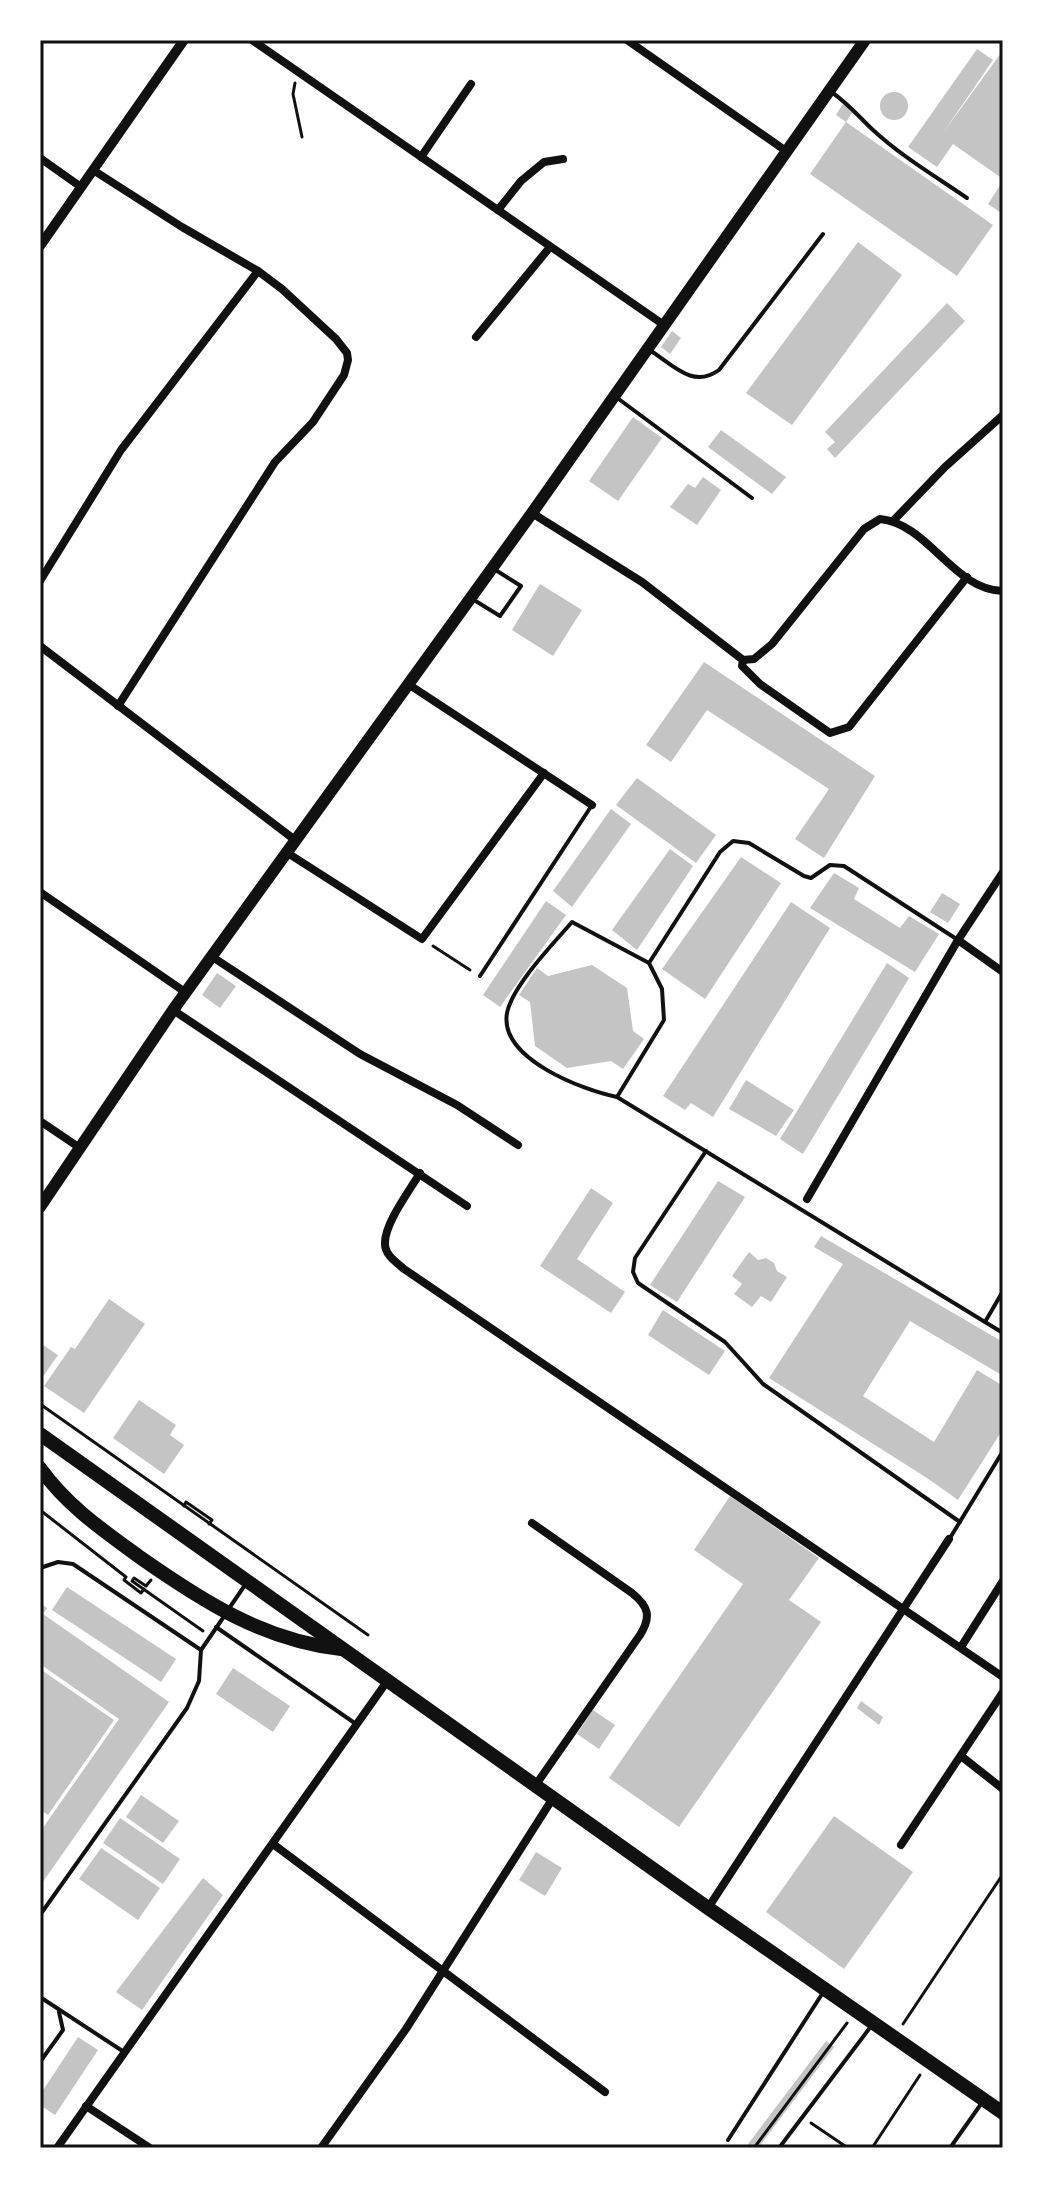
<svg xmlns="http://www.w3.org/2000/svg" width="1043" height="2188" viewBox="0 0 1043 2188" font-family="'Alegreya Sans',sans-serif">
	<rect width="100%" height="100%" fill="#fff"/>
	<g fill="#c4c4c4">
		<polygon points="977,49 993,60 943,133 1001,53 1003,55 1003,179 953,144 937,167 908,147"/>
		<circle cx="894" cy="106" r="14"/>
		<polygon points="843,104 854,110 846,122 836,115"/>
		<polygon points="846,122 993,225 957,276 810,174"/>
		<polygon points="1003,181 1003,214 988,204"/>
		<polygon points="858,242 902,275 792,425 746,393"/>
		<polygon points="947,303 965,321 835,458 827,449 835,442 825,432"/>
		<polygon points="672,331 681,338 670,354 661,347"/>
		<polygon points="633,417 662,438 618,501 589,481"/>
		<polygon points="721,430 786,477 772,494 708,447"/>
		<polygon points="703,477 721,490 697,525 670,507 688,484 695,488"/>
		<polygon points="540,584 582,610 553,656 512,630"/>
		<polygon points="704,662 875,776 824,858 795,839 829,789 707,710 671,762 646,745"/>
		<polygon points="637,778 716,835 696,863 616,805"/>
		<polygon points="611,809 631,824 572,907 553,891"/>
		<polygon points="670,849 693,866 637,950 612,930"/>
		<polygon points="741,857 781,883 705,999 662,969"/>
		<polygon points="834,873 859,888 854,899 900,928 909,916 939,934 915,972 810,908"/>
		<polygon points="942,893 960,904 948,923 930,912"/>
		<polygon points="546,901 566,915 500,1007 483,995"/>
		<polygon points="791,902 830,928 713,1117 691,1103 685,1110 663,1096"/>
		<polygon points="887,963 909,978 803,1154 780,1139"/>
		<polygon points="592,965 627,988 633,1031 644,1039 623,1069 611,1061 567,1068 535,1046 530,1002 519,995 537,968 548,976"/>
		<polygon points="217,973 236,986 220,1008 202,995"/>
		<polygon points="746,1080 794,1110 776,1136 729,1109"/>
		<polygon points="718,1181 745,1197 677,1302 650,1285"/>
		<polygon points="591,1188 613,1203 577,1259 625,1292 611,1313 540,1266"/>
		<polygon points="821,1236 1003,1342 1003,1369 1000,1374 910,1321 863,1396 934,1442 977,1370 1003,1386 1003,1429 958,1500 927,1478 769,1378 843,1264 814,1247"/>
		<polygon points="749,1252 758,1260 766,1258 774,1263 777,1271 787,1277 771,1302 761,1296 752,1307 734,1294 742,1284 732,1276"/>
		<polygon points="109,1299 145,1324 84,1413 44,1386 71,1347 75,1349"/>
		<polygon points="663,1310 725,1351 709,1375 648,1335"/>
		<polygon points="40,1343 58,1355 40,1381"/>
		<polygon points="139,1400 176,1425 170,1435 184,1445 164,1474 113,1438"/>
		<polygon points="730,1496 819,1558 789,1600 821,1622 679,1827 609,1778 743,1584 694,1550"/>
		<polygon points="67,1587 176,1659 161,1682 52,1610"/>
		<polygon points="40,1603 47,1608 43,1614 169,1702 40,1886 40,1832 119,1719 40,1664"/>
		<polygon points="233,1668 290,1706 273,1732 216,1694"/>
		<polygon points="40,1669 114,1720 48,1815 40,1810"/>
		<polygon points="861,1701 883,1717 879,1725 857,1708"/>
		<polygon points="593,1710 615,1725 599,1749 577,1734"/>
		<polygon points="141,1795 179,1821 163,1843 126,1817"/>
		<polygon points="834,1816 913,1872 844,1969 766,1912"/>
		<polygon points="120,1818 180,1859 163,1884 103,1843"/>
		<polygon points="101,1848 160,1888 138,1920 79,1879"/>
		<polygon points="536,1852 562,1868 545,1896 519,1880"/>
		<polygon points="203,1878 223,1895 142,2010 116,1992"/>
		<polygon points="78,2037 98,2050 55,2115 40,2105 40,2095"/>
		<polygon points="826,2041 834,2047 758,2148 745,2148"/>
	</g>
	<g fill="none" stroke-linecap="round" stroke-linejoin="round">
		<g stroke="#111" stroke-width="3">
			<polyline points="295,83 293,94 302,137"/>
			<polyline points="433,946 470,970"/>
			<polyline points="40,1404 368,1635"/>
			<polyline points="184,1506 186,1502 212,1520 209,1524"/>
			<polyline points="40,1510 126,1577 124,1580 141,1593 144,1589"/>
			<polyline points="151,1580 146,1586 134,1578 132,1581 203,1631"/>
			<polyline points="903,2024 1003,1874"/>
			<polyline points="811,2123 848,2148"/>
			<polyline points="754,2148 847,2023"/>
			<polyline points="872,2148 920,2075"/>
		</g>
		<g stroke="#111" stroke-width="4">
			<path d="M 830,91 C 849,104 857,115 873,130 C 901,156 935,176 967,198"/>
			<path d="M 651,351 C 673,365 693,389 719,370 L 823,234"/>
			<polyline points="616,397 752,498"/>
			<polyline points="474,600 500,616 521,586 494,569"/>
			<path d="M 649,963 L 572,922 C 554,943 512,986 507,1013 C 499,1059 583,1090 617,1097 L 1003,1333"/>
			<polyline points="480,976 592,805"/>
			<polyline points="617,1097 664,1020 662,989 649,963 720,852 733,841 749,843 804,876 811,878 830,865 844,866 958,940"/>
			<polyline points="706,1151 635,1258 633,1272 638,1283 725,1342 763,1384 960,1522"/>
			<polyline points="985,1322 1003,1291"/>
			<polyline points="950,1538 1003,1451"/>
			<polyline points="40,1568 58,1562 73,1564 201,1650"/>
			<polyline points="230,1607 245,1585"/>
			<polyline points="216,1627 356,1724"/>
			<polyline points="40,1915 187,1708 199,1681 201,1650 225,1615"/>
			<polyline points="40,1997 124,2052"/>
			<polyline points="40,2062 63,2030 59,2012"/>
			<polyline points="728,2140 824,1991"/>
			<polyline points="779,2148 872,2025"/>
			<polyline points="950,2148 981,2104"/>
		</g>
		<g stroke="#111" stroke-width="8">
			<polyline points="252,40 664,325"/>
			<polyline points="627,40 786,151"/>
			<polyline points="421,157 471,84"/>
			<polyline points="40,158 81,187"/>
			<polyline points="93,170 182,227 258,271 282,289 336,339 347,353 348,360 344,375 313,422 275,462 118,706"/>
			<polyline points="498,210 521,181 544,162 563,159"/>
			<polyline points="476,337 550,247"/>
			<polyline points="532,513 642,582 743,660 742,666 760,684 830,733 849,727 967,577"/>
			<polyline points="893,521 945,467 1003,415"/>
			<polyline points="40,581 121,450 258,271"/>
			<polyline points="40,646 295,840"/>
			<path d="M 743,660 L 754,659 L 772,644 L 864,529 L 880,519 C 929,524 953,590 1003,591"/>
			<polyline points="408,684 592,805"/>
			<polyline points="286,852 422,939 544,773"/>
			<polyline points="40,892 185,992"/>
			<polyline points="958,940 1003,972"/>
			<polyline points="211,956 360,1054 457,1105 518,1145"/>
			<polyline points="173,1010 467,1206"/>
			<polyline points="40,1121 80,1148"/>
			<path d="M 420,1173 C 410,1190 384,1224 385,1244 C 385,1255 396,1262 404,1269 L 1003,1677"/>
			<polyline points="807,1199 958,940 1003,872"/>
			<path d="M 532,1523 L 632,1593 C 648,1606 652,1616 640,1635 L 535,1786"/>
			<polyline points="961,1647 1003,1581"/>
			<polyline points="961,1756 1003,1789"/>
			<polyline points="273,1844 605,2092"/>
			<polyline points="901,1845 1003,1692"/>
			<polyline points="708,1908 949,1539"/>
			<polyline points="86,2106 150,2148"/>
			<polyline points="57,2148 388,1680"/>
			<polyline points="321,2148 406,2029 553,1798"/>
		</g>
		<polyline stroke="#111" stroke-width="10" points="40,246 184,40"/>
		<polyline stroke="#111" stroke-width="12" points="40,1207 173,1010 532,513 865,40"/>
		<g stroke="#111" stroke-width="14">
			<polyline points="40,1434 708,1908 1003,2113"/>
			<path d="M 40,1468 C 67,1506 104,1531 141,1558 C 204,1602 263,1640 341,1649"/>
		</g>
	</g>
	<rect width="1043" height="2188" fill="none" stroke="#ffffff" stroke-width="84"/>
	<rect x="42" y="42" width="959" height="2104" fill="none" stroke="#111" stroke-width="3"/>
</svg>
